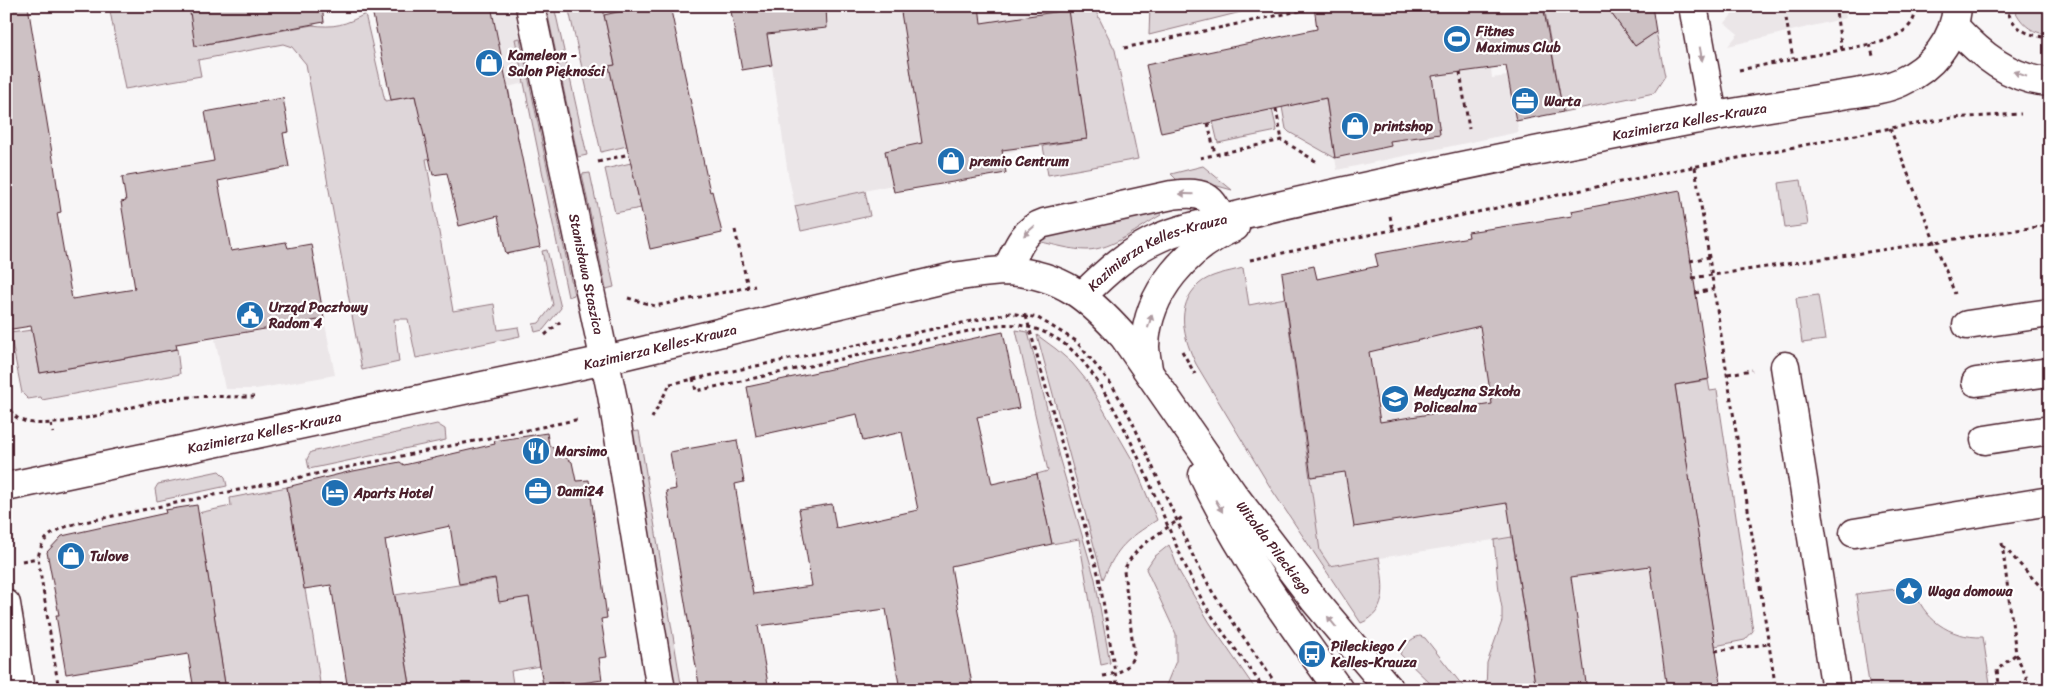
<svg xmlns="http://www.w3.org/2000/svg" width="2056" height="696" viewBox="0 0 2056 696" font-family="Sriracha,sans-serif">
	<rect width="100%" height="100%" fill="#f8f6f7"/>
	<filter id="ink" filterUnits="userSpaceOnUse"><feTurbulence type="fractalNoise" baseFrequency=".02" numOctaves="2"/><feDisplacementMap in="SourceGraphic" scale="10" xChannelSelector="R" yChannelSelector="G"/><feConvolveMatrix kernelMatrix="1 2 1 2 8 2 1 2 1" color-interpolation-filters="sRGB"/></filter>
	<g filter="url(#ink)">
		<g fill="#ebe6e8">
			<polygon points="491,6 514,6 520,38 515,39 524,83 508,87"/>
			<polygon points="763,6 1067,6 1087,139 1003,153 894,192 892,185 795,206 788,174"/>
			<polygon points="1729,6 1844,6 1846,18 1728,46 1738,34 1725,23 1735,11"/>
			<polygon points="1491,68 1492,78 1508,76 1519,132 1337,170 1335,158 1391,146 1381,73 1432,76"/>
			<polygon points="1468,232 1470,232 1487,325 1480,327 1512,537 1330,566 1320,551 1281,273 1314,266 1318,279 1377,266 1375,254 1468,237"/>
			<polygon points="324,319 335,375 256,389 225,389 215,339"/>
			<polygon points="1650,566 1667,690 1587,690 1571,577"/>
		</g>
		<g fill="#ded6d9" stroke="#947a82">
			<path d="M 109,6 L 189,6 L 196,46 L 312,25 C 334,28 345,25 365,14 L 385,101 L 415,96 L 417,106 L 508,87 L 519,144 L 484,151 L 426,159 L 453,311 L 494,304 L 498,330 L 518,327 L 520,336 L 416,358 L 408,319 L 394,319 L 399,362 L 362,370 L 306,64 L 292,47 L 283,44 L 198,60 L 201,76 L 125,89 Z"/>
			<polygon points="546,6 554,6 587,155 578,157"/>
			<polygon points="568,6 602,6 615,65 609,66 627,146 601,152"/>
			<polygon points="1067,6 1093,6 1115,50 1138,159 1048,175 1043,146 1087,139"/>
			<polygon points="1150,6 1241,6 1241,12 1149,35"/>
			<polygon points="1544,6 1606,6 1635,46 1656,32 1665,76 1654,93 1563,112"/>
			<path d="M 2013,6 L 2050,6 L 2050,34 C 2031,34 2020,23 2013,6 Z"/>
			<polygon points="520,38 574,295 568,297 515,39"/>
			<polygon points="1326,98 1335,158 1289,132 1286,129 1282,107"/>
			<polygon points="1272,109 1277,131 1218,143 1213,122"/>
			<polygon points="631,163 641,208 615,213 605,169"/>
			<polygon points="1203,166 1232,190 1210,184 1178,181 1171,174"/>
			<polygon points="590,173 614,287 606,289 582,174"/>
			<polygon points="1801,180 1808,225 1785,228 1779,183"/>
			<polygon points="865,191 870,216 801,231 795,206"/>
			<path d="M 1161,212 L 1161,215 C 1138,228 1114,249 1087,250 C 1072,250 1056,245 1041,242 L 1043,237 Z"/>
			<polygon points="547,250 561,308 543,330 535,332 533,324 539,323 553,305 542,251"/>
			<path d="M 1243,268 L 1249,305 L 1285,298 L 1320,551 L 1330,566 L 1379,557 C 1383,581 1390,612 1361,623 L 1272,490 L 1196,364 C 1184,339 1174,307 1199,284 C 1210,274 1229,272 1243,268 Z"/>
			<polygon points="1818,295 1825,340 1802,343 1796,298"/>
			<polygon points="32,330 40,373 177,349 180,374 42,400 41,397 28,399 22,393 10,333"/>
			<polygon points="1016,330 1028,332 1059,457 1095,579 1110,663 1101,665 1079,539 1052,544 1037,474 1048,471"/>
			<path d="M 1037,335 L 1056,349 L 1072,363 L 1087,381 L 1133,461 L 1157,520 C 1126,540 1118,546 1103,579 Z"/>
			<polygon points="1708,380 1710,391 1717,390 1753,631 1745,640 1715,646 1675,385"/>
			<polygon points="437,424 445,429 446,440 309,469 307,459 311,452"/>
			<polygon points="639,431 682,690 674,690 632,432"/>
			<polygon points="219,471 225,477 227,486 157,501 155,489 158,484"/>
			<path d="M 287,487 C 298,554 312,622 321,690 L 226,690 L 198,513 L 231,506 L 230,498 Z"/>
			<polygon points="1512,537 1536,690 1486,690 1487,663 1502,621 1502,608 1499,592 1494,540"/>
			<polygon points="1169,545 1180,573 1210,623 1256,690 1164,690 1176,661 1176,634 1146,569 1154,557"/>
			<polygon points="496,579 529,597 540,666 511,671 514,690 411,690 395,595"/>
			<path d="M 1913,587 C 1923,619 1949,638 1983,637 L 1991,690 L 1870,690 L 1856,594 Z"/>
			<path d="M 1420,636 L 1425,638 L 1466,690 L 1437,690 L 1400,654 C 1405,646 1410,638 1420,636 Z"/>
		</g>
		<g fill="#cdc1c4" stroke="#4a1f2b" fill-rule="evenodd">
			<polygon points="6,6 28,6 54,165 61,212 57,213 72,299 135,289 121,202 126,201 122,177 214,161 205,112 283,98 289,132 283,133 289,167 218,181 231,251 286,242 288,248 311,244 324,319 176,344 177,349 40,373 31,326 6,330"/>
			<polygon points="189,6 322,6 324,22 195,46"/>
			<polygon points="389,6 491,6 540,247 506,254 498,216 459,226 447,173 433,175 415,96 391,100 372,10"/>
			<polygon points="643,6 670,6 710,192 712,191 722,233 650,249 609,66 615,65 604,15"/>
			<polygon points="730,6 826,6 827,28 767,34 772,65 742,70"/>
			<polygon points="900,6 979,6 981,23 1068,10 1087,139 1002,150 1006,173 894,192 885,151 922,143"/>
			<polygon points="1314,6 1543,6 1563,112 1516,121 1506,66 1432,76 1440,134 1390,141 1391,146 1335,158 1326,98 1161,133 1146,65 1317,29"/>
			<polygon points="1606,6 1652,6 1656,32 1635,46"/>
			<path d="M 1680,190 L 1709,379 L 1675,385 L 1722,690 L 1667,690 L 1650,566 L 1571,577 L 1587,690 L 1536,690 L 1507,503 L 1354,527 L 1345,472 L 1311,477 L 1282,273 L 1314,266 L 1317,279 L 1378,266 L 1375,254 L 1469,237 L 1468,232 L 1572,216 L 1571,211 ZM 1480,326 L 1492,404 L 1380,422 L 1369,352 Z"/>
			<polygon points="1003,332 1019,408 977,417 992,484 1037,474 1052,544 951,566 973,690 900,690 886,609 758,626 769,690 700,690 666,491 676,489 670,452 737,440 744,482 735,484 753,594 812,586 799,509 832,504 836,528 918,510 902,432 863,441 857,414 756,436 747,387"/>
			<polygon points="547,433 549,445 572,462 576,481 589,480 607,618 601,619 607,657 599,658 602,680 562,686 562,683 543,685 529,597 499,602 495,578 459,584 450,526 385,540 411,690 348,690 331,585 304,589 287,487 348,472 400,462 404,465 495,444 494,441"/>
			<polygon points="197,505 226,690 194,690 188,654 66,674 56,615 59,615 47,552 62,536 166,513 165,510"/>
		</g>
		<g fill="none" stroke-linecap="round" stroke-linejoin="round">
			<defs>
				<g id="minor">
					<path id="s1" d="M 530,6 L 612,395 L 661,690"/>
					<polyline points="1693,6 1713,116"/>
					<path d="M 1955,27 C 1980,54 2011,80 2050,82"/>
					<path d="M 1006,271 C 1016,252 1022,230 1044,223 L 1172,195 C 1208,190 1214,198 1225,231"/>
					<path id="s2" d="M 1083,295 C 1106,272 1130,250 1161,237 C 1170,233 1181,230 1191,227 C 1357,186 1525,152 1693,120 C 1741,111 1789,104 1836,96 C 1857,92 1882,91 1901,82 C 1932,68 1955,40 1957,6"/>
					<polyline points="1967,325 2050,313"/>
					<polyline points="1785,366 1836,690"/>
					<path d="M 1148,369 C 1147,361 1145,353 1145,346 C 1147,291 1188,247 1235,227"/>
					<polyline points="1976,382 2050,372"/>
					<polyline points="1985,440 2050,430"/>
					<path d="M 1203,475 C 1239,552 1289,621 1339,690"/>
					<path id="s3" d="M 6,487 L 605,360 L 953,277 C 970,275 989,271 1007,271 C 1062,274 1089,298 1124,337 L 1233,494 L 1315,601 L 1390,690"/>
					<polyline points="1854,533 2050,501"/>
					<polyline points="6,604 20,690"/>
				</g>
			</defs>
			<use href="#minor" stroke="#4a1f2b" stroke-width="31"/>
			<g stroke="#4a1f2b" stroke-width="3" stroke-dasharray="4 4" stroke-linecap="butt">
				<polyline points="1835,6 1842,50"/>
				<path d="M 2005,6 C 2014,30 2026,35 2050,38"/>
				<polyline points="1786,18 1793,59"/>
				<polyline points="1870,44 1873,56"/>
				<polyline points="1124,48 1308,9"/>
				<path d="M 1739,70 L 1881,42 C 1899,35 1916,28 1916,6"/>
				<polyline points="1460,72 1469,129"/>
				<polyline points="1276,109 1282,140"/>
				<polyline points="1208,123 1215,154"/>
				<polyline points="1890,128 1955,294"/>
				<polyline points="1200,158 1282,140 1317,162"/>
				<polyline points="598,162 629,154"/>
				<polyline points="1695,167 1776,690"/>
				<polyline points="1390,216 1393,230"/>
				<polyline points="735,230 748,287"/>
				<polyline points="1250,260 1677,170 1891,128 1952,118 2021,114"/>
				<polyline points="1690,261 1709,257"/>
				<polyline points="1692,278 2050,225"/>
				<polyline points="1695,293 1715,289"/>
				<polyline points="628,298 655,306 755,286"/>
				<polyline points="1026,316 1099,577 1118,690"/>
				<polyline points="545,335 561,321"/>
				<polyline points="1182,351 1195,374"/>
				<polyline points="1728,374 1752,370"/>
				<path d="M 693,378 L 696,391 L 996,325 C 1022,322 1047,330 1067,346 C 1085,360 1097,381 1109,400 C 1145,462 1167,532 1200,596 C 1218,629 1244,659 1265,690"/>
				<polyline points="670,384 1010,313 1038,318 1076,341 1112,385 1131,419 1193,556 1213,593 1280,690"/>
				<path d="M 6,403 C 11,412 14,418 24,421 C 55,432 134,404 170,399 C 198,395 225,397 254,397"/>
				<polyline points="652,418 670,384"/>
				<polyline points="51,424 53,433"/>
				<polyline points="2002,543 2016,654 2026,676 2028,690"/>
				<polyline points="2003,546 2050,597"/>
				<polyline points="22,561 38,558"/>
				<polyline points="1715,651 1768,644"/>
				<path d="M 1103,676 C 1119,673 1129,670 1134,654 L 1124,571 C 1133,546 1164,531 1184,516"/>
				<path d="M 59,690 L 38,558 C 42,537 51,533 70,525 L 580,419"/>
				<polyline points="2000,690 1997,670 2016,654"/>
			</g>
			<use href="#minor" stroke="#fff" stroke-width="28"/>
		</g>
		<defs><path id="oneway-solid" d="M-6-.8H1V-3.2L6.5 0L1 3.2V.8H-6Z" transform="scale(1.25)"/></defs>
		<g fill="#ae9aa0">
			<use href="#oneway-solid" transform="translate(1701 54) rotate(80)"/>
			<use href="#oneway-solid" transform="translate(2020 74) rotate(-160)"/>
			<use href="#oneway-solid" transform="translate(1186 194) rotate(-179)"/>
			<use href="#oneway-solid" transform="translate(1029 231) rotate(138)"/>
			<use href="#oneway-solid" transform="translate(1150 321) rotate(-74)"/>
			<use href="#oneway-solid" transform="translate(1219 506) rotate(60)"/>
			<use href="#oneway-solid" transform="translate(1332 622) rotate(-129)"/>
		</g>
	</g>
	<defs>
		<symbol id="stadium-disc" viewBox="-11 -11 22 22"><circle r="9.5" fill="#1f6fb2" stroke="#fff"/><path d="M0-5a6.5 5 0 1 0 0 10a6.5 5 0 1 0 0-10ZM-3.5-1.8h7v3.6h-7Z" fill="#fff"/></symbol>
		<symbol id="shop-disc" viewBox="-11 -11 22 22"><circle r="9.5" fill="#1f6fb2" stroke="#fff"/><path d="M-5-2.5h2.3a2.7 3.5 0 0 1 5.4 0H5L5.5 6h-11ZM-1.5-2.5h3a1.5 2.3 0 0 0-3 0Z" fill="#fff"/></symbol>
		<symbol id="office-disc" viewBox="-11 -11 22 22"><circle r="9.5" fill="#1f6fb2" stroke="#fff"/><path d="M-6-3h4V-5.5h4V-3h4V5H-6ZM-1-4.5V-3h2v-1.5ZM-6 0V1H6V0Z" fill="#fff"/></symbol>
		<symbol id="civic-disc" viewBox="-11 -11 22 22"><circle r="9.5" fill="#1f6fb2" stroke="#fff"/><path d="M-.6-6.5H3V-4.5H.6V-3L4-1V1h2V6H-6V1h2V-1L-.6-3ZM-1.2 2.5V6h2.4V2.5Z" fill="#fff"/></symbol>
		<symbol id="university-disc" viewBox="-11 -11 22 22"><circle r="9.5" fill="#1f6fb2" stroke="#fff"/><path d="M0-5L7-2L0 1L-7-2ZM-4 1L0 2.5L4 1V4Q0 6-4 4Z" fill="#fff"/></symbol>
		<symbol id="restaurant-disc" viewBox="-11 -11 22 22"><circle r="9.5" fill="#1f6fb2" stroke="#fff"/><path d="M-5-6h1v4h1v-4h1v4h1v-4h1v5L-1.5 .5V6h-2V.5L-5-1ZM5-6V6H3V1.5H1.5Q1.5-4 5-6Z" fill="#fff"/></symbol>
		<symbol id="hotel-disc" viewBox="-11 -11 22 22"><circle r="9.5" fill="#1f6fb2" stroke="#fff"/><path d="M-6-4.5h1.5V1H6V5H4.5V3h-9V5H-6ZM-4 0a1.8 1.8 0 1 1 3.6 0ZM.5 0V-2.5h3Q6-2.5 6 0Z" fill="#fff"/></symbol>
		<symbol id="sight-disc" viewBox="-11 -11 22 22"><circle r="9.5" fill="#1f6fb2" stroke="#fff"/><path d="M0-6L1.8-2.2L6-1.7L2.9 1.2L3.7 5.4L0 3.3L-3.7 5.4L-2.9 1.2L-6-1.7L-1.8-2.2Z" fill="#fff"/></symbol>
		<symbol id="bus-disc" viewBox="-11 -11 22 22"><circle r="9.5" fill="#1f6fb2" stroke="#fff"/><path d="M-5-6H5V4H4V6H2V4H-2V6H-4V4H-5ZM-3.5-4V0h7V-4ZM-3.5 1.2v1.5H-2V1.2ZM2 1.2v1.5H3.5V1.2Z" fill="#fff"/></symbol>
	</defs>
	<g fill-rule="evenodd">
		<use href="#stadium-disc" x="1441" y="23" width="32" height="32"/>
		<use href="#shop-disc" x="473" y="47" width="32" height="32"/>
		<use href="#office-disc" x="1509" y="85" width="32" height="32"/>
		<use href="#shop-disc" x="1339" y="110" width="32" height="32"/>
		<use href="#shop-disc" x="935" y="145" width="32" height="32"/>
		<use href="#civic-disc" x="234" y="299" width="32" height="32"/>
		<use href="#university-disc" x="1379" y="383" width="32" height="32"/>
		<use href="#restaurant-disc" x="520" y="435" width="32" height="32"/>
		<use href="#office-disc" x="522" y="475" width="32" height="32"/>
		<use href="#hotel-disc" x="319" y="477" width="32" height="32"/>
		<use href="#shop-disc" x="55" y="540" width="32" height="32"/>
		<use href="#sight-disc" x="1893" y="575" width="32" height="32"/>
		<use href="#bus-disc" x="1296" y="638" width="32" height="32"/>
	</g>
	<g text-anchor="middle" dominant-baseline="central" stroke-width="4.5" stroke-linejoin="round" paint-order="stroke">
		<g font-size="14" font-weight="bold" fill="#4a1f2b" stroke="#fff" text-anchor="start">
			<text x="1476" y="31">Fitnes<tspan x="1476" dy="16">Maximus Club</tspan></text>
			<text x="508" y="55">Kameleon -<tspan x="508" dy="16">Salon Piękności</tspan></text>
			<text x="1544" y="101">Warta</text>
			<text x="1374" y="126">printshop</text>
			<text x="970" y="161">premio Centrum</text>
			<text x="269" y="307">Urząd Pocztowy<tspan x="269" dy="16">Radom 4</tspan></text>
			<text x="1414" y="391">Medyczna Szkoła<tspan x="1414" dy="16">Policealna</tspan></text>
			<text x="555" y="451">Marsimo</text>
			<text x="557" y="491">Dami24</text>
			<text x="354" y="493">Aparts Hotel</text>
			<text x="90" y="556">Tulove</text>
			<text x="1928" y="591">Waga domowa</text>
			<text x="1331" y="646">Pileckiego /<tspan x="1331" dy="16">Kelles-Krauza</tspan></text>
		</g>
		<g font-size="14" fill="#4a1f2b" stroke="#fff">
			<text stroke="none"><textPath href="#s2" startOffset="639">Kazimierza Kelles-Krauza</textPath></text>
			<text stroke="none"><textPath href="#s2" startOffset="88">Kazimierza Kelles-Krauza</textPath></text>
			<text stroke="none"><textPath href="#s1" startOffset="274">Stanisława Staszica</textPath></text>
			<text stroke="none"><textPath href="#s3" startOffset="669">Kazimierza Kelles-Krauza</textPath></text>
			<text stroke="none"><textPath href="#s3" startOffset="264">Kazimierza Kelles-Krauza</textPath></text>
			<text stroke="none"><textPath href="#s3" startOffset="1422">Witolda Pileckiego</textPath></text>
		</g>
	</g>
	<rect width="2056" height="696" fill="none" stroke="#fff" stroke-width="25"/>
	<rect x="12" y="12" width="2031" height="671" fill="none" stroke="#4a1f2b" stroke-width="2" filter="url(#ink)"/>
</svg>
